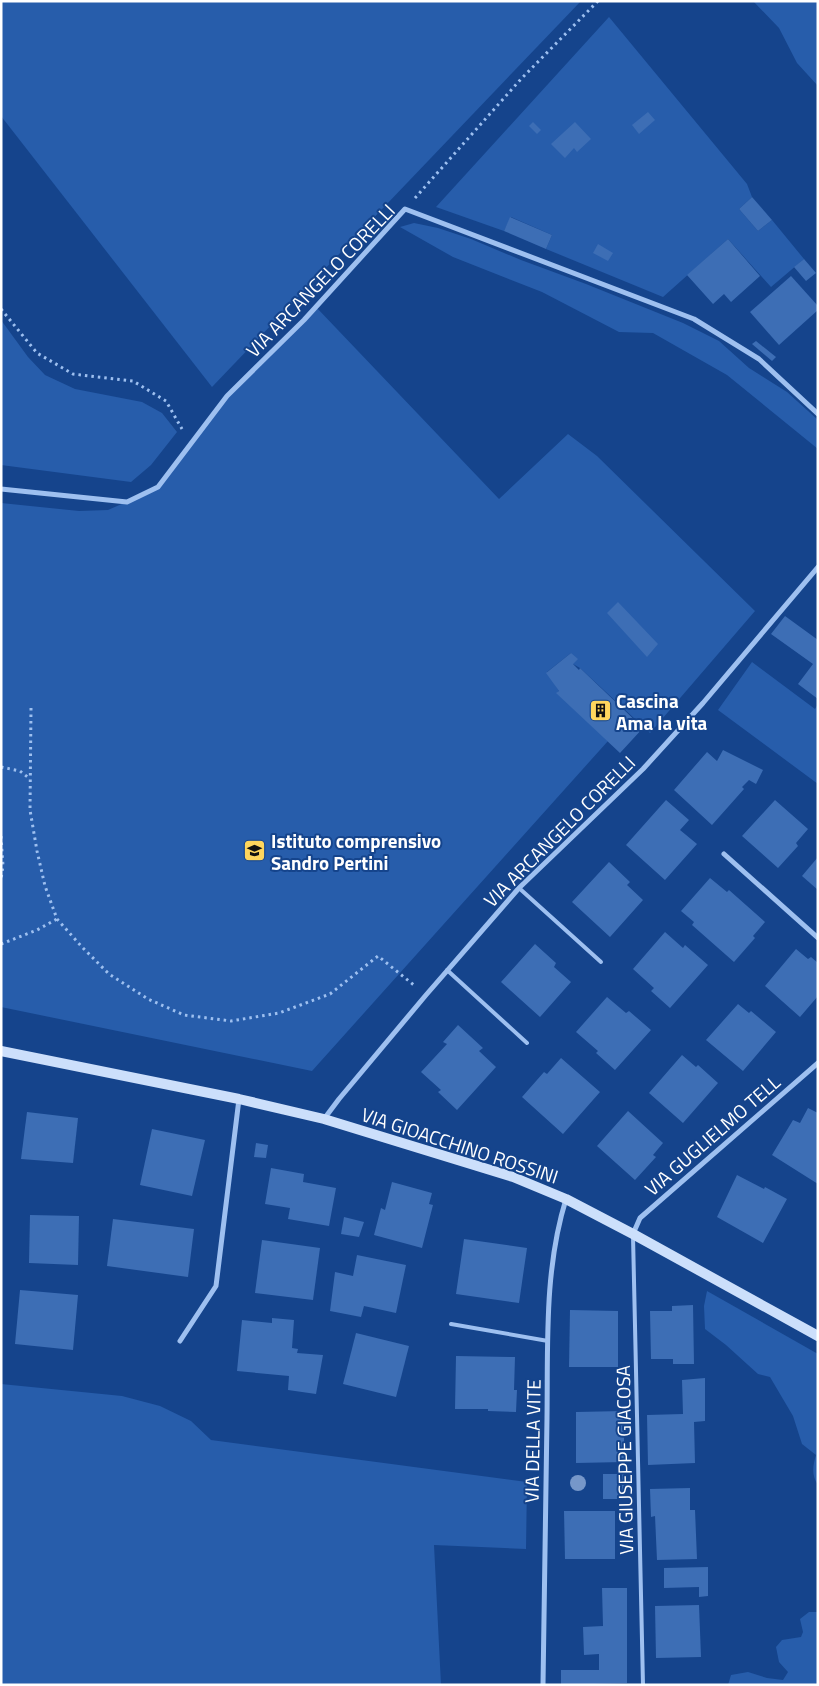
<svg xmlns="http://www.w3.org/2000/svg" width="819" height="1686" viewBox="0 0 819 1686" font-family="'Titillium Web',sans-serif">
	<rect width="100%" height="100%" fill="#15448c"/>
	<g fill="#275dab">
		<polygon points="1,1 581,1 212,387 1,116"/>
		<polygon points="753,1 818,1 818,86 797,63 779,28"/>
		<polygon points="609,17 747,184 752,197 739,209 758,231 772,220 804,259 771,287 728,239 663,297 546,249 552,235 511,217 504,231 436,207"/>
		<polygon points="414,223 438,228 471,239 521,260 586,284 683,323 719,341 749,368 787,392 818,420 818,449 727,375 653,333 619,332 542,292 453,257 400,227"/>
		<polygon points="316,307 499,499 568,434 597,456 755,611 650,733 580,668 573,664 571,653 547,672 559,691 557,693 608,741 312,1071 1,1007 1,503 79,511 108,510 158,488 227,396"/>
		<polygon points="1,320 28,357 45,375 75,389 142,402 162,413 177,432 151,465 131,482 1,465"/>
		<polygon points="752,662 815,709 818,704 818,784 718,710"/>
		<path d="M 707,1291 L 818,1354 L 818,1485 C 811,1475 813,1465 816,1455 L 802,1444 L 793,1416 L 770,1377 L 758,1374 L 726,1345 L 705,1329 L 704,1306 Z"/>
		<polygon points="1,1384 122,1396 160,1406 191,1421 211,1440 527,1482 526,1549 434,1545 441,1685 1,1685"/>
		<polygon points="809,1612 818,1612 818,1685 728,1685 731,1675 748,1672 767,1678 783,1680 788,1672 779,1662 776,1647 782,1640 801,1637 803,1632 800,1619"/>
	</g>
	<g fill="#3d6eb5">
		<polygon points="648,112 655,120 639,134 632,125"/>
		<polygon points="533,122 541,130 537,134 529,126"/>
		<polygon points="575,122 591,139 577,152 574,148 565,158 551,144"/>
		<polygon points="752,197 772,220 758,231 739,209"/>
		<polygon points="510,217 552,235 546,249 504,231"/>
		<polygon points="728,239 760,276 731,302 724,294 713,304 687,275"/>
		<polygon points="598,244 613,253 608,261 593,253"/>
		<polygon points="804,259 816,273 806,281 794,267"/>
		<polygon points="791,276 818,306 818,310 779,345 750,312"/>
		<polygon points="756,341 776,357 772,361 752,344"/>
		<polygon points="618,602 658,644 647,657 607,613"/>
		<polygon points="785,616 818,640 818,699 798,684 813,664 771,634"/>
		<polygon points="571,653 578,659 573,664 579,670 580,668 643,728 620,753 556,693 559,691 546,673"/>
		<polygon points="723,750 763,770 756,784 749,780 742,787 744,789 712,825 674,790 707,752 717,761"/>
		<polygon points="666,800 689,820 680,830 697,844 665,880 626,845"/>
		<polygon points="775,800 808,829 796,843 798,846 778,868 742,836"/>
		<polygon points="818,857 818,890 802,876"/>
		<polygon points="609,862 630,882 627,885 643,900 610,937 572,902"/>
		<polygon points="710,878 727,892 729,890 765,922 753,936 755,938 734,962 692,925 694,922 681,911"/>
		<polygon points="665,932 683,948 685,945 708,965 670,1008 651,991 654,988 633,969"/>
		<polygon points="535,944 556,963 554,967 571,982 540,1017 501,982"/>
		<polygon points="796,949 808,959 811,957 818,963 818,996 800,1017 765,986"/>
		<polygon points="607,997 626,1013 629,1011 651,1030 615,1070 596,1053 598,1051 576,1032"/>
		<polygon points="738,1004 749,1013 751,1011 776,1032 743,1071 706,1040"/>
		<polygon points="458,1025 483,1048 479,1051 496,1067 457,1110 438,1092 441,1090 421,1072 447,1044 443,1042"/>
		<polygon points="682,1055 696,1067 698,1065 718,1083 683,1123 649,1093"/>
		<polygon points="561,1058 600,1092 563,1134 522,1097 544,1072 547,1074"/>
		<polygon points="808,1108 818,1113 818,1184 772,1155 793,1120 800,1123"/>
		<polygon points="628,1111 663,1143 653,1155 656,1157 635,1180 597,1146"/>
		<polygon points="27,1112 78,1118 73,1163 21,1159"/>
		<polygon points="152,1129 205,1140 192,1196 140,1185"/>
		<polygon points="256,1143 268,1145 266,1158 254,1157"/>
		<polygon points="271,1168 304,1174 303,1182 336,1188 329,1226 288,1219 290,1208 265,1204"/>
		<polygon points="737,1175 764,1189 765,1187 787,1199 763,1243 717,1217"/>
		<polygon points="392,1182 432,1193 429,1204 433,1205 422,1248 374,1235 381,1208 385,1210"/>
		<polygon points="30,1215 79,1216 78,1265 29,1263"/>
		<polygon points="344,1217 364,1222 359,1237 341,1234"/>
		<polygon points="113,1219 194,1229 188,1277 107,1266"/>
		<polygon points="464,1239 527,1248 519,1303 456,1294"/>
		<polygon points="262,1240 320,1248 313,1300 255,1293"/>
		<polygon points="357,1255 406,1265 396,1313 364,1306 361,1317 330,1311 335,1272 353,1276"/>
		<polygon points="20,1290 78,1295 73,1350 15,1344"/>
		<polygon points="693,1305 694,1364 673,1364 673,1359 651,1359 650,1311 672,1311 672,1306"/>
		<polygon points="570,1310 618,1311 618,1367 569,1367"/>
		<polygon points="272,1318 294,1320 292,1348 298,1349 297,1353 323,1355 316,1394 288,1390 289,1376 237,1371 242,1320 272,1323"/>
		<polygon points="356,1333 409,1346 396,1397 343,1384"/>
		<polygon points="456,1356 515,1357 514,1390 517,1390 516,1412 488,1411 488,1409 455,1409"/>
		<polygon points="705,1378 705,1421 694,1422 695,1463 648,1465 647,1415 683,1414 682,1380"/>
		<polygon points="624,1411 624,1462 576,1463 576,1412"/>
		<rect x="603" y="1474" width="21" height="25"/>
		<polygon points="690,1488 690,1510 695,1510 697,1559 657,1560 655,1516 651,1517 650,1489"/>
		<polygon points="564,1511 615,1511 615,1559 565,1559"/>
		<polygon points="708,1567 708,1596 699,1597 699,1587 664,1588 664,1568"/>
		<polygon points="602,1588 627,1588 627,1683 561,1685 561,1670 599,1670 599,1654 584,1655 583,1627 603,1626"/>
		<polygon points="699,1605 701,1657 656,1658 655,1606"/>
	</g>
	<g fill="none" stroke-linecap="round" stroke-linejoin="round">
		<g stroke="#9ec0f0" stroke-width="3" stroke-dasharray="2.5 4" stroke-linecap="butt">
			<polyline points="415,198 521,79 598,1"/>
			<polyline points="1,309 37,353 73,374 133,381 166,401 182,429"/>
			<polyline points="31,708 30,810 37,851 45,886 57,919 82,947 109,974 148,999 184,1015 231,1021 279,1013 330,994 378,956 415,986"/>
			<polyline points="1,767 20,771 30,779"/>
			<polyline points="1,836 3,866 1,879"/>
			<polyline points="1,944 37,930 57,919"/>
		</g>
		<g stroke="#9ec0f0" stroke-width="4">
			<polyline points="519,888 601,962"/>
			<polyline points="447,970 527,1043"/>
			<polyline points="633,1236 643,1685"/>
			<polyline points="451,1324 548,1341"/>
		</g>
		<g stroke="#9ec0f0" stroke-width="5">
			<polyline points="1,489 127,502 158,487 227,396 304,320 405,209 694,319 759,359 818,414"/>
			<polyline points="724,854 818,938"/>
			<polyline points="324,1119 339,1099 426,995 519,888 643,769 703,703 818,567"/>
			<polyline points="633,1234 640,1218 818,1063"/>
			<polyline points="180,1341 216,1286 239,1099"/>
			<path d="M 543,1685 C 545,1596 546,1507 547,1418 C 548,1345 544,1270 566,1199"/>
		</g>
		<polyline stroke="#ccdffb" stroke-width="10" points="1,1051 239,1099 324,1119 513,1177 566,1199 633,1234 818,1336"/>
	</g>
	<circle fill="#7697c9" cx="578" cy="1483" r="8"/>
	<defs>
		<symbol id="building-square" viewBox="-11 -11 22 22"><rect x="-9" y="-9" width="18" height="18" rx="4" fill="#ffd65d" stroke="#15448c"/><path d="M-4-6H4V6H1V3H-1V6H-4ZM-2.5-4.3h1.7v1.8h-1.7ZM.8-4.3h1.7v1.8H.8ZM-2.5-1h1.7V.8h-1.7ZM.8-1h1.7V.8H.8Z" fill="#111"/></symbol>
		<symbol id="school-square" viewBox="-11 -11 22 22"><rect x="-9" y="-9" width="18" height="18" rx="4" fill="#ffd65d" stroke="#15448c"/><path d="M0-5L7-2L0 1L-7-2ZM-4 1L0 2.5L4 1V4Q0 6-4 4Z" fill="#111"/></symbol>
	</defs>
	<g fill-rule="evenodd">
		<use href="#building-square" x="588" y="698" width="25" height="25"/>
		<use href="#school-square" x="242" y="838" width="25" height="25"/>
	</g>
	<g text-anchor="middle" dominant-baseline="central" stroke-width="4" stroke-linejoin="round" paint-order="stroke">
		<g font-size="19" fill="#fff" stroke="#15448c">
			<text transform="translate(320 280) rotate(-46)">VIA ARCANGELO CORELLI</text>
			<text transform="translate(559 831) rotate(-45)">VIA ARCANGELO CORELLI</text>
			<text transform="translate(712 1135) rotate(-41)">VIA GUGLIELMO TELL</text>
			<text transform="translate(460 1145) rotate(18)">VIA GIOACCHINO ROSSINI</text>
			<text transform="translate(532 1441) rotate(-89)">VIA DELLA VITE</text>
			<text transform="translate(624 1460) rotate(-91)">VIA GIUSEPPE GIACOSA</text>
		</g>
		<g font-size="19" font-weight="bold" fill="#fff" stroke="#15448c" text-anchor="start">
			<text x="616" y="700">Cascina<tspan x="616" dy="22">Ama la vita</tspan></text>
			<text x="271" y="840">Istituto comprensivo<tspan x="271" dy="22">Sandro Pertini</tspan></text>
		</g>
	</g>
	<rect width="819" height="1686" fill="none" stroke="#ffffff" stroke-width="5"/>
</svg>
